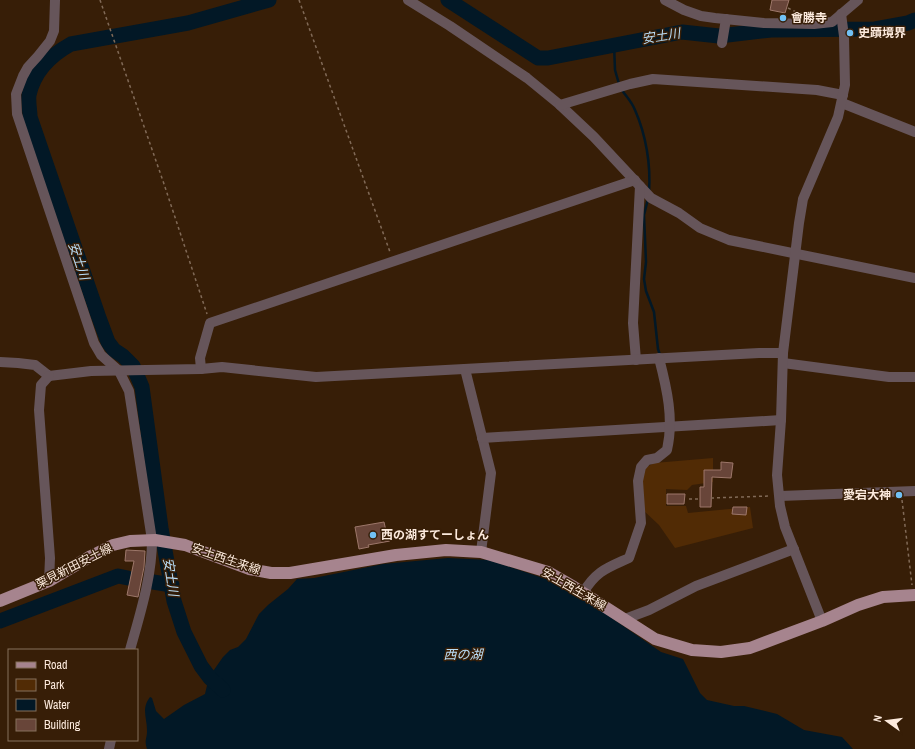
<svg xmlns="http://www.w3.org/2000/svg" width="915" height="749" viewBox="0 0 915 749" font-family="'Archivo Narrow','Noto Sans JP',sans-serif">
	<rect width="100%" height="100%" fill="#371e07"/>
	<polygon fill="#512b05" points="713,458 713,482 692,485 687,490 666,489 666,506 686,506 688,513 750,507 753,528 675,548 659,525 642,509 643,469 654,463"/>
	<path fill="#021826" d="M 448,558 L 489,560 L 555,582 L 600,610 L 661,652 L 683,659 L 700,693 L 707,700 L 734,706 L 744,706 L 777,714 L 804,730 L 842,737 L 853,749 L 147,749 C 144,740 147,739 147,731 C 147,717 141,709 150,697 L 152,698 L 156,711 L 164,719 L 184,705 L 205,694 L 209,677 L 223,657 L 230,650 L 238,647 L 246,639 L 259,614 L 268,605 L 288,589 L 297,579 L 314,578 L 383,564 Z"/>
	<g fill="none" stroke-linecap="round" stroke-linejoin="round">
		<g stroke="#021826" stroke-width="2.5">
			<polyline points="614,44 615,70 619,84"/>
			<path d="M 621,89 C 626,96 632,102 635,110 C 646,135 651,165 649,192"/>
			<polyline points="648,199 644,215 646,262 644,279 646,291 654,312 658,349 660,355"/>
		</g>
		<g stroke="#021826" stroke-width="15">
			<polyline points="448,0 538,58 548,58 682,32 719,36 771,30 875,29 908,23 915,20"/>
			<polyline points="153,582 172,585"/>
			<polyline points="0,621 118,576 128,578"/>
			<path d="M 223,690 L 210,678 L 201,666 L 184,632 L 174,601 L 161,528 L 142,387 L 133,366 L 123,356 L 114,350 L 108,342 L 98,315 L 30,117 C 30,110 28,102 29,95 C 34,72 51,55 71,44 L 188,23 L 269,0"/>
		</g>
	</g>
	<g fill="#684539" stroke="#9d776a">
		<polygon points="772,0 789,0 785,13 770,10"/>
		<polygon points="721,462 733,463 731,478 712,477 711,507 700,507 700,487 704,487 704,470 721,470"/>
		<polygon points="667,494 685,494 684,504 667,504"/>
		<polygon points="733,507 747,507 746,515 732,514"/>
		<polygon points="384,522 386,531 388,530 390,541 368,545 369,547 359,549 355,527"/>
		<polygon points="126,550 145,551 144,567 138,597 127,595 134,561 125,561"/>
	</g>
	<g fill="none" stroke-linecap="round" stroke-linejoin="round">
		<g stroke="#816a57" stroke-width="1.5" stroke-dasharray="3 3" stroke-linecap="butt">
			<polyline points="100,0 163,181 207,314"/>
			<polyline points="299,0 390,252"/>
			<polyline points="788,8 798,13 821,14"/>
			<polyline points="711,498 770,496"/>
			<polyline points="689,499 700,499"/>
			<polyline points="902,500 912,585"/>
		</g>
		<g stroke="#66555a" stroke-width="10">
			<path d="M 55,0 L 54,31 L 50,41 L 38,56 L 28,67 L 23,76 L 16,94 L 17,114 L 94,343 L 101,355 L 119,371 L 129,391 L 152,540 C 152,577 140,614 130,650"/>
			<polyline points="408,0 450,26 527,78 560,105 594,137 651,198 679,213 700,228 729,240 915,278"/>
			<polyline points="665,0 684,10 701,16 715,18 764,23 814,24 832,22 858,0"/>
			<polyline points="722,43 726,19"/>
			<polyline points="842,103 915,132"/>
			<polyline points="560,105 630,84 653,79 817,90 843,95"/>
			<polyline points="636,360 633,323 640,186"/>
			<polyline points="0,362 18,363 35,365 49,376 91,371 201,369 222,367 316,377 759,353 783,353"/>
			<polyline points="783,363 889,377 915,377"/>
			<polyline points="201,369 200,358 210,323 635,180"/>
			<polyline points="465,369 491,473 481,552"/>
			<polyline points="482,438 781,420"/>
			<polyline points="780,496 915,491"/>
			<polyline points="49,581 50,558 39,410 41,385 49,376"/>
			<path d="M 583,593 C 596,571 607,568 629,558 L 641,523 L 638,481 L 641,467 L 647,460 L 657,458 L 667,450 C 674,419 667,389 659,358"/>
			<polyline points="625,619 649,610 696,586 794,549"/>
			<polyline points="822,621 785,527 780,506 777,475 781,420 783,353 799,223 803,199 838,117 845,85 844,36 841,14"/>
			<polyline points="109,749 111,740"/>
		</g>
		<polyline stroke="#a6848e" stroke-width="12" points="0,601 49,581 91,556 113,545 130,541 155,540 185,545 249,569 271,573 290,573 396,555 446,550 481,552 548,572 574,587 655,639 692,650 721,652 750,648 822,621 858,605 883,597 915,595"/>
	</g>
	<g fill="#71c1f5" stroke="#371e07" stroke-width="1.5">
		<circle cx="783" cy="18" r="4"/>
		<circle cx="850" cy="33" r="4"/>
		<circle cx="899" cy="495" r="4"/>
		<circle cx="373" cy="535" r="4"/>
	</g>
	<g text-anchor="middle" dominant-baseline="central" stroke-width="3" stroke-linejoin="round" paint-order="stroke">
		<g font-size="12" font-weight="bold" fill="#fceadd" stroke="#371e07" text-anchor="start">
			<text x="791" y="18">會勝寺</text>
			<text x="858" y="33">史蹟境界</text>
			<text x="891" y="495" text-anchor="end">愛宕大神</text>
			<text x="381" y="535">西の湖すてーしょん</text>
		</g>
		<g font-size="12" fill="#fceadd" stroke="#371e07">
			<text transform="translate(226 559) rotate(19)">安土西生来線</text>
			<text transform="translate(74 566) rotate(-27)">栗見新田安土線</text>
			<text transform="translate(574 589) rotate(30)">安土西生来線</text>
		</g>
		<g font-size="13" font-style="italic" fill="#b8ddf7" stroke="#371e07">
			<text transform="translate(661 36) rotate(-9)">安土川</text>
			<text transform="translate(79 261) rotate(71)">安土川</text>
			<text transform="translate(171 577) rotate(81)">安土川</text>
			<text x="463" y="654">西の湖</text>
		</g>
	</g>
	<rect x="8" y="649" width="130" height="92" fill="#371e07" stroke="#86705d"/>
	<rect x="16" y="662" width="20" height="6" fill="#a6848e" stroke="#86705d"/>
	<text x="44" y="669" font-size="12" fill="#fceadd">Road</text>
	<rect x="16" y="679" width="20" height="12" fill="#512b05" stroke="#86705d"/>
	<text x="44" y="689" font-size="12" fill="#fceadd">Park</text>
	<rect x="16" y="699" width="20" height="12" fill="#021826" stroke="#86705d"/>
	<text x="44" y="709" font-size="12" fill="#fceadd">Water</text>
	<rect x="16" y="719" width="20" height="12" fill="#684539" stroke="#86705d"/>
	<text x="44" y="729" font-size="12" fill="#fceadd">Building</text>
	<g transform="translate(887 721) rotate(284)" stroke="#371e07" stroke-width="3" paint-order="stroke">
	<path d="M0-3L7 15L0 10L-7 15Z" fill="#fceadd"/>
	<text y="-6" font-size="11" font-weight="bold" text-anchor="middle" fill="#fceadd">N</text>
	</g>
</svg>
